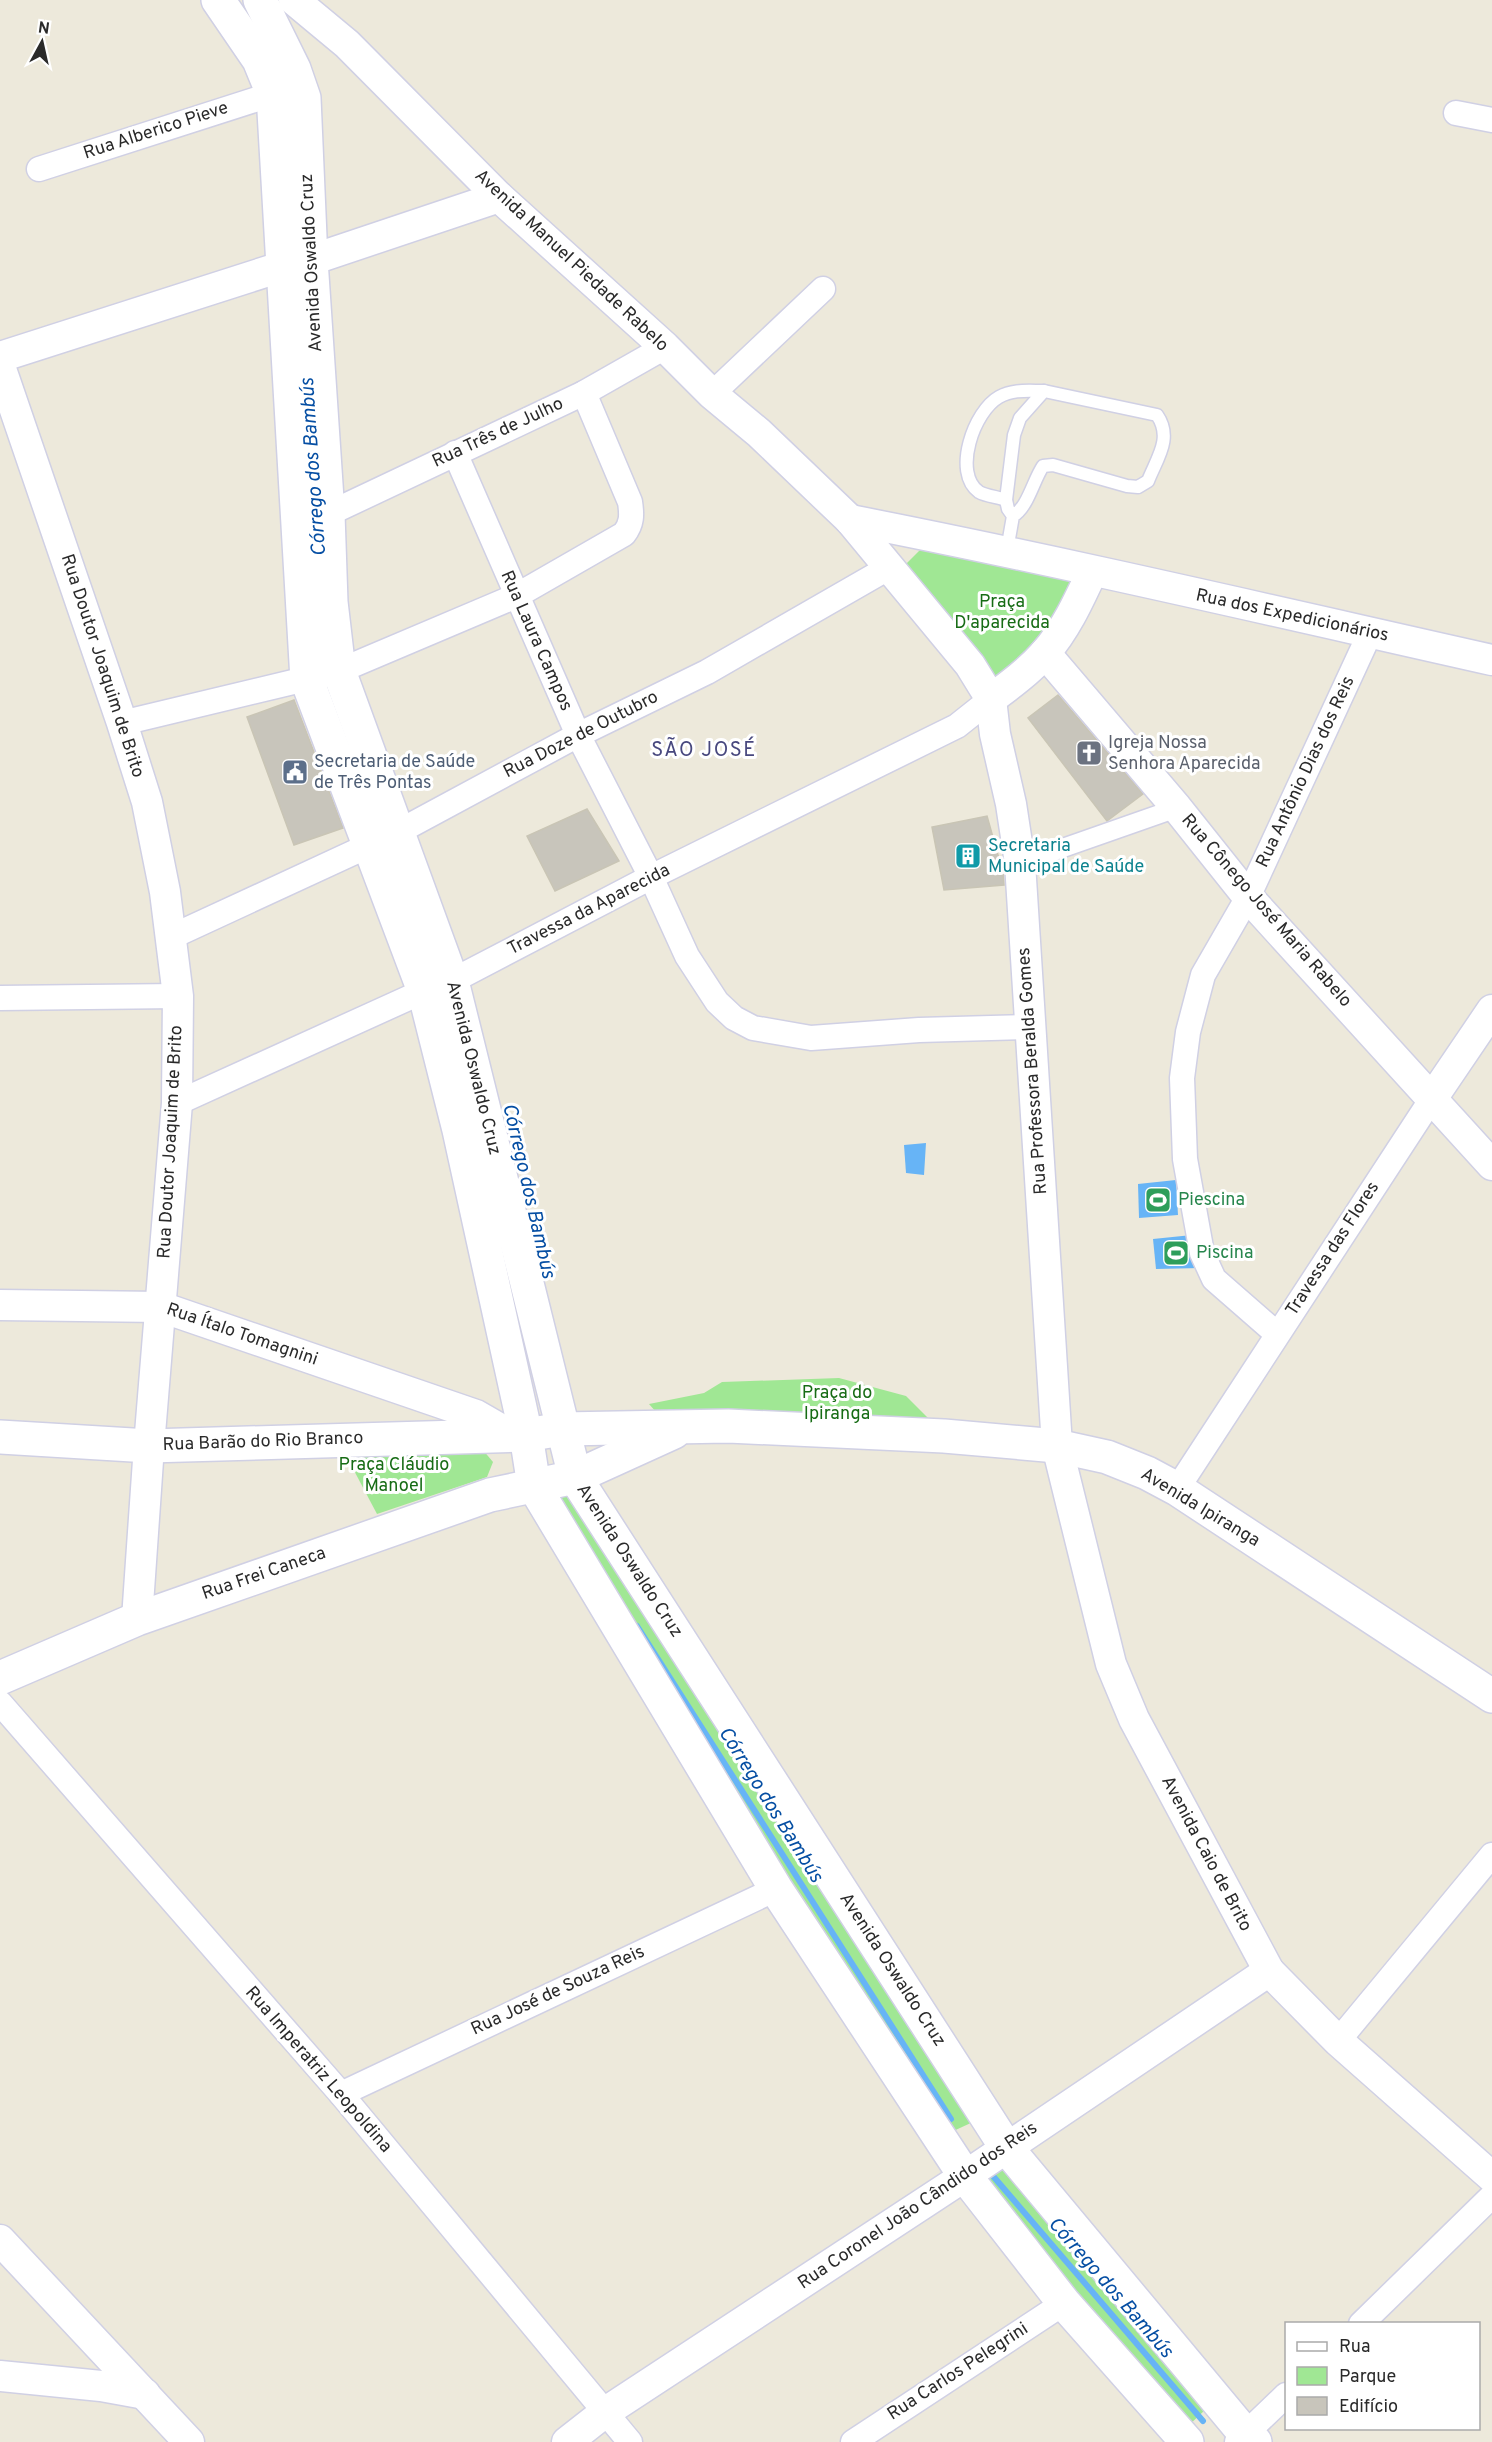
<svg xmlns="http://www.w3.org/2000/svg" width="1492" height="2442" viewBox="0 0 1492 2442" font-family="Overpass,sans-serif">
	<rect width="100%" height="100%" fill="#ede9db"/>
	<g fill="#a0e794">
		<polygon points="927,543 1080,577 1068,607 993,689 900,570"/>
		<polygon points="839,1378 906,1396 945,1435 656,1412 649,1404 704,1393 722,1382"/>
		<polygon points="477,1443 493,1462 487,1477 377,1514 341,1446"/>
		<polygon points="573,1490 973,2122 949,2133 550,1504"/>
		<polygon points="1001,2163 1205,2410 1188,2426 975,2177"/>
	</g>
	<g fill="#67b4f6">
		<polygon points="926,1143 924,1175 906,1173 904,1145"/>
		<polygon points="1176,1180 1178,1215 1139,1218 1138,1184"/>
		<polygon points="1192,1235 1201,1268 1156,1269 1153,1239"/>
	</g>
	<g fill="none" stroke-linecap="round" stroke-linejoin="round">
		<g stroke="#67b4f6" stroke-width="6">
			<polyline points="637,1626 951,2119"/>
			<polyline points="993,2176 1203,2421"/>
		</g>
	</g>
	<g fill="#c8c5bb" stroke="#c9c5b5" stroke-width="1.5">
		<polygon points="1058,695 1143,794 1107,821 1028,718"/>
		<polygon points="294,700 343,828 294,845 247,717"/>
		<polygon points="587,809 619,861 555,891 527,836"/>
		<polygon points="987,816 1003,873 1004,885 944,890 932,827"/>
	</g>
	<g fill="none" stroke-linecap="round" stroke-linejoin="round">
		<defs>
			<g id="service">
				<path d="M 1006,500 C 998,497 986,496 979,492 C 952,473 974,411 999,397 C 1013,389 1028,391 1044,391"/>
				<path d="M 1007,550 L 1013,516 L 1008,509 L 1006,500 L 1014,435 L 1020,418 L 1044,391 L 1157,415 C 1173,438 1157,458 1148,481 L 1138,487 L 1127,486 L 1053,465 L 1043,466 C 1033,481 1028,507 1013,516"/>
			</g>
			<polyline id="pedestrian" points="1020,863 1177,808"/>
			<g id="minor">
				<polyline points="1456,113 1492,120"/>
				<polyline points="39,169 273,94"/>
				<polyline points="712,394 823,289"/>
				<polyline points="455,453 578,735 651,877 687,956 717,1002 734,1018 753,1028 811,1038 919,1030 1030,1027"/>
				<polyline points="328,514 584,393 665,347"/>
				<path d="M 122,723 L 339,671 L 516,596 L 624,534 C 632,524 632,515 630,502 L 584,393"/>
				<polyline points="171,937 398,832 578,735 707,672 888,568"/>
				<polyline points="0,998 178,996"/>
				<polyline points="177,1103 424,991 452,981 651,877 957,726 991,699"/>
				<polyline points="1277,1334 1214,1279 1202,1253 1185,1159 1182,1078 1188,1032 1203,975 1248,897 1370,633"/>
				<polyline points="1177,1489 1431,1100"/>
				<polyline points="0,1703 341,2094 630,2442"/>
				<polyline points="1338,2041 1492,1855"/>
				<polyline points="341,2094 776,1889"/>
				<polyline points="1361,2324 1492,2196"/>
				<polyline points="853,2442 1064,2303"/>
				<polyline points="1237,2442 1286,2395"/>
			</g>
			<g id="tertiary">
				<polyline points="294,0 347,44 499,197 665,347 712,394 759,433 850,520 970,665 991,699 995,734 1011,804 1020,863 1057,1446 1111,1664 1134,1719 1269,1971 1338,2041 1492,2177"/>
				<polyline points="0,357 284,266 311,260 499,197"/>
				<polyline points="0,366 122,723 147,802 165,892 178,996 177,1103 149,1446 137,1619"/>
				<path d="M 850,520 C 1065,562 1278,612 1492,660"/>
				<polyline points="1045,653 1177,808 1248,897 1492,1165"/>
				<path d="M 991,699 C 1010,685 1029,671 1045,653 C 1066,629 1079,600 1092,572"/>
				<polyline points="1431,1100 1492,1010"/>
				<polyline points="0,1305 161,1307 476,1415 509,1434"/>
				<polyline points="0,2240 189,2442"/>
				<polyline points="0,2376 101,2386 145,2394"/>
				<polyline points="567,2442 604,2413 965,2176 1269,1971"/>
			</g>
			<g id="secondary">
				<polyline points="218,0 259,60 273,94 307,680 424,991 459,1130 526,1435 534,1486 776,1889 965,2176 1064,2303 1187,2442"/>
				<polyline points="260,0 294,69 304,98 311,260 328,514 331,602 339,671 452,981 575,1477 1006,2147 1246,2435 1255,2442"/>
				<polyline points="0,1437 149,1446 526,1435 562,1429 728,1426 944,1436 1057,1446 1107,1457 1147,1473 1177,1489 1492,1696"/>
				<polyline points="0,1678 137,1619 490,1495 575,1477 674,1432"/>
			</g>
		</defs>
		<use href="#service" stroke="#d0d0e4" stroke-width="15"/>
		<use href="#pedestrian" stroke="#d0d0e4" stroke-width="21"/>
		<use href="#minor" stroke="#d0d0e4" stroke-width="27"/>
		<use href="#tertiary" stroke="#d0d0e4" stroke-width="33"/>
		<use href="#secondary" stroke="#d0d0e4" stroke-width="36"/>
		<use href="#service" stroke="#fff" stroke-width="12"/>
		<use href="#pedestrian" stroke="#fff" stroke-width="18"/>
		<use href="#minor" stroke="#fff" stroke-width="24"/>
		<use href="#tertiary" stroke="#fff" stroke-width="30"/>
		<use href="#secondary" stroke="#fff" stroke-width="33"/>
	</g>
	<defs>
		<symbol id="church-square" viewBox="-11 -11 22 22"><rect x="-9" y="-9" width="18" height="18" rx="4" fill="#6b7280" stroke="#fff"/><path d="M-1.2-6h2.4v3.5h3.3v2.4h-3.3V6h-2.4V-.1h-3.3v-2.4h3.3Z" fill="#fff"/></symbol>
		<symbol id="civic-square" viewBox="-11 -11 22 22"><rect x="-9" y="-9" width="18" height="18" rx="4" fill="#5c6f8a" stroke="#fff"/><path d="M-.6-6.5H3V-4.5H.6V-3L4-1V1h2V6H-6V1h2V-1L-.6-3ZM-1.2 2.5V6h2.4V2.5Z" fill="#fff"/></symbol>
		<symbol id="building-square" viewBox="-11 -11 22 22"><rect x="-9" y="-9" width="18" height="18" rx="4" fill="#0f9aa8" stroke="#fff"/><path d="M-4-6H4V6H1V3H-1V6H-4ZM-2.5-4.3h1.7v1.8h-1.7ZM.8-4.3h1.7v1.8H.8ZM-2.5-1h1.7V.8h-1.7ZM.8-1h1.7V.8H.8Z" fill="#fff"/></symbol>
		<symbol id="stadium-square" viewBox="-11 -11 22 22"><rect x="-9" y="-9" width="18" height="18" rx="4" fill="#2e9e5b" stroke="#fff"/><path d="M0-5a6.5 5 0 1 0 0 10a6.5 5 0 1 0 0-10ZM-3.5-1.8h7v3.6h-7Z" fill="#fff"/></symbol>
	</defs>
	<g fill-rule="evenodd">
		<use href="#church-square" x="1074" y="738" width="30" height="30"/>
		<use href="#civic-square" x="280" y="757" width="30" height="30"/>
		<use href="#building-square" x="953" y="841" width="30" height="30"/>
		<use href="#stadium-square" x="1143" y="1185" width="30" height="30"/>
		<use href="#stadium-square" x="1161" y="1238" width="30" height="30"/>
	</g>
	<g text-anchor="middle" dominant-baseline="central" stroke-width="6" stroke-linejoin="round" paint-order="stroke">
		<g font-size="18" fill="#2a2a2a" stroke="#fff">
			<text transform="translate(156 131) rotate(-18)">Rua Alberico Pieve</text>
			<text transform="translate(571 261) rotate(43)">Avenida Manuel Piedade Rabelo</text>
			<text transform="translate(312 263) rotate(-93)">Avenida Oswaldo Cruz</text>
			<text transform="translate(498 433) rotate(-25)">Rua Três de Julho</text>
			<text transform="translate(1292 616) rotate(12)">Rua dos Expedicionários</text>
			<text transform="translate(536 641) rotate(66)">Rua Laura Campos</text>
			<text transform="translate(102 666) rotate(72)">Rua Doutor Joaquim de Brito</text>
			<text transform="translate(581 735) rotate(-27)">Rua Doze de Outubro</text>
			<text transform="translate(1306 772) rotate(-65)">Rua Antônio Dias dos Reis</text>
			<text transform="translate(589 910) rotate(-27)">Travessa da Aparecida</text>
			<text transform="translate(1266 911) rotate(49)">Rua Cônego José Maria Rabelo</text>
			<text transform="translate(473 1068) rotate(76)">Avenida Oswaldo Cruz</text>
			<text transform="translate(1033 1071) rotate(-94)">Rua Professora Beralda Gomes</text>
			<text transform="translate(171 1142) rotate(-87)">Rua Doutor Joaquim de Brito</text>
			<text transform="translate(1333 1249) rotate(-57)">Travessa das Flores</text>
			<text transform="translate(242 1335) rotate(19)">Rua Ítalo Tomagnini</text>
			<text transform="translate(263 1442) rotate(-2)">Rua Barão do Rio Branco</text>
			<text transform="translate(1200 1508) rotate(31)">Avenida Ipiranga</text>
			<text transform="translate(629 1561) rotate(57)">Avenida Oswaldo Cruz</text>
			<text transform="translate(264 1574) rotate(-19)">Rua Frei Caneca</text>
			<text transform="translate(1206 1854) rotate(62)">Avenida Caio de Brito</text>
			<text transform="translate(892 1970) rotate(57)">Avenida Oswaldo Cruz</text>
			<text transform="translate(558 1991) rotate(-25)">Rua José de Souza Reis</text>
			<text transform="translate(318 2070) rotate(49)">Rua Imperatriz Leopoldina</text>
			<text transform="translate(918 2206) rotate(-34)">Rua Coronel João Cândido dos Reis</text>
			<text transform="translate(958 2372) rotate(-33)">Rua Carlos Pelegrini</text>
		</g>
		<g font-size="18" fill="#176c15" stroke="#fff">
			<text x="1002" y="602">Praça<tspan x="1002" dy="21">D'aparecida</tspan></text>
			<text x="837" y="1393">Praça do<tspan x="837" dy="21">Ipiranga</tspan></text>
			<text x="394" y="1465">Praça Cláudio<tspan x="394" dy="21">Manoel</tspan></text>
		</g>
		<g font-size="18" fill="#5b616d" stroke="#fff" text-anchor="start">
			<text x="1108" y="743">Igreja Nossa<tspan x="1108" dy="21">Senhora Aparecida</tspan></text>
		</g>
		<g font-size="18" fill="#4e5e75" stroke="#fff" text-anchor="start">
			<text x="314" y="762">Secretaria de Saúde<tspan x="314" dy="21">de Três Pontas</tspan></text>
		</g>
		<g font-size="18" fill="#0d838f" stroke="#fff" text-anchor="start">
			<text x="988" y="846">Secretaria<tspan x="988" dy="21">Municipal de Saúde</tspan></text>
		</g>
		<g font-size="18" fill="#27864d" stroke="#fff" text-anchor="start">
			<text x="1178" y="1200">Piescina</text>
			<text x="1196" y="1253">Piscina</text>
		</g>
		<g font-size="20" font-style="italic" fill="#054ea3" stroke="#fff">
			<text transform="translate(314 467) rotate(-94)">Córrego dos Bambús</text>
			<text transform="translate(528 1191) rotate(77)">Córrego dos Bambús</text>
			<text transform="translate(770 1805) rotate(58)">Córrego dos Bambús</text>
			<text transform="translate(1110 2288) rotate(49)">Córrego dos Bambús</text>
		</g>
		<g font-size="20" letter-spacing="1.5" fill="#48487e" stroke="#fff">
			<text x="704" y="751">SÃO JOSÉ</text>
		</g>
	</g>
	<rect x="1285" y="2322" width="195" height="108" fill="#ffffff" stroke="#aaaaaa" stroke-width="1.5"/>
	<rect x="1297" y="2342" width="30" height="9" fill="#ffffff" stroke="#aaaaaa" stroke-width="1.5"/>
	<text x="1339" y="2352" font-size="18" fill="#2a2a2a">Rua</text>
	<rect x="1297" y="2367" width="30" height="18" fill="#a0e794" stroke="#aaaaaa" stroke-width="1.5"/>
	<text x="1339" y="2382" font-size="18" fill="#2a2a2a">Parque</text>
	<rect x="1297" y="2397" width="30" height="18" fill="#c8c5bb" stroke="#aaaaaa" stroke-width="1.5"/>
	<text x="1339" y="2412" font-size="18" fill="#2a2a2a">Edifício</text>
	<g transform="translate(42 42) rotate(8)" stroke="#ffffff" stroke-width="4.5" paint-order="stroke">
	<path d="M0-4.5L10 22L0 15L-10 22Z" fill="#2a2a2a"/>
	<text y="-9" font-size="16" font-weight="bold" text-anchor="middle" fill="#2a2a2a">N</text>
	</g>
</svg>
